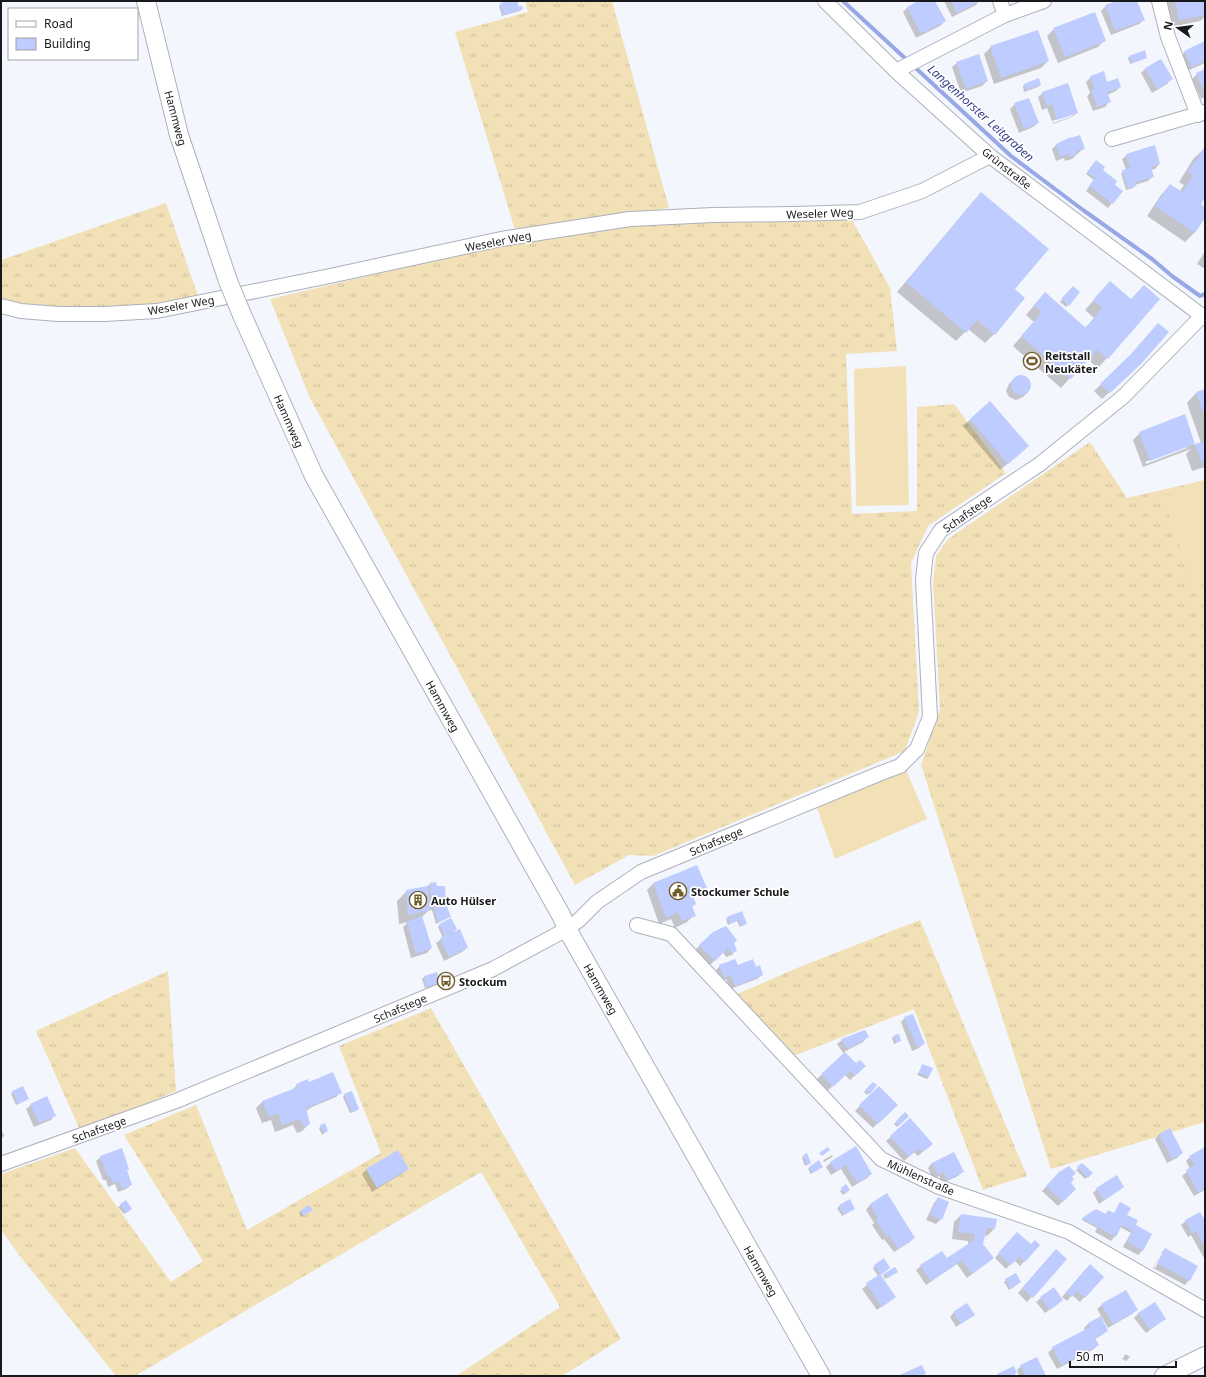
<svg xmlns="http://www.w3.org/2000/svg" width="1206" height="1377" viewBox="0 0 1206 1377" font-family="'Noto Sans',sans-serif">
	<defs>
		<pattern id="grass-tufts" width="24" height="20" patternUnits="userSpaceOnUse"><rect width="24" height="20" fill="#f2e1b7"/><path d="M3 7l-1-3M5 7V3M7 7l1-3M15 17l-1-3M17 17v-4M19 17l1-3" fill="none" stroke="#cfc09d"/></pattern>
	</defs>
	<rect width="100%" height="100%" fill="#f4f6fd"/>
	<g fill="url(#grass-tufts)">
		<polygon points="525,1 612,1 669,208 515,230 455,32 528,12"/>
		<polygon points="166,203 199,299 158,306 58,310 1,301 1,260"/>
		<polygon points="851,218 890,288 897,351 846,354 852,514 917,511 917,407 954,404 1006,473 928,526 911,563 919,712 905,751 653,856 629,855 575,885 310,398 270,299 496,246 629,225"/>
		<polygon points="1090,442 1127,498 1205,480 1205,1122 1051,1169 921,765 940,709 933,582 936,556 948,539"/>
		<polygon points="920,920 1027,1176 983,1190 914,1009 793,1056 737,994 797,968"/>
		<polygon points="168,971 176,1091 113,1118 79,1128 36,1031"/>
		<polygon points="431,1008 621,1339 562,1376 456,1376 560,1307 481,1172 135,1376 116,1376 19,1255 1,1230 1,1174 75,1148 171,1282 203,1261 124,1135 196,1105 247,1230 381,1153 339,1046"/>
	</g>
	<g fill="#f2e1b7">
		<polygon points="906,366 909,505 856,506 854,369"/>
		<polygon points="1203,484 1205,489 1205,577 1192,582 1163,496"/>
		<polygon points="906,770 927,819 835,859 817,808"/>
	</g>
	<g fill="#0003" fill-rule="evenodd">
		<polygon points="512,1 516,1 518,8 522,9 520,11 502,16 499,6 501,4"/>
		<polygon points="920,1 934,1 945,21 940,26 916,38 903,12 907,8"/>
		<polygon points="944,1 979,1 976,5 952,17"/>
		<polygon points="1119,1 1136,1 1144,20 1139,24 1111,35 1101,11 1106,6"/>
		<polygon points="1167,1 1205,1 1205,17 1200,21 1172,27"/>
		<polygon points="1054,29 1105,40 1098,47 1058,63 1047,36"/>
		<polygon points="1205,42 1205,63 1187,71 1180,56 1185,52"/>
		<polygon points="991,47 1048,61 1041,68 994,84 984,54"/>
		<polygon points="1130,56 1146,57 1144,59 1130,64 1128,58"/>
		<polygon points="1160,60 1171,79 1167,84 1152,93 1141,73 1145,69"/>
		<polygon points="957,63 987,81 982,86 961,93 952,67"/>
		<polygon points="1205,70 1205,97 1201,99 1192,79 1197,74"/>
		<polygon points="1091,77 1120,87 1116,91 1107,95 1109,102 1105,107 1093,111 1087,96 1090,93 1086,82"/>
		<polygon points="1025,84 1040,85 1038,87 1024,92 1023,86"/>
		<path d="M 1043,93 L 1077,113 L 1072,117 L 1053,124 L 1047,108 L 1042,110 L 1038,97 ZM 1073,114 L 1073,116 L 1053,123 L 1052,121 Z"/>
		<polygon points="1015,104 1038,123 1033,127 1019,133 1010,109"/>
		<polygon points="1070,138 1084,148 1072,159 1065,161 1064,158 1056,161 1052,149 1056,145"/>
		<polygon points="1204,149 1205,150 1205,196 1200,204 1205,208 1205,216 1195,232 1185,242 1147,216 1161,195 1170,185 1180,191 1184,185 1179,182 1194,158"/>
		<polygon points="1127,155 1159,164 1155,169 1151,170 1153,176 1148,181 1135,185 1133,188 1126,190 1121,173 1126,170 1122,159"/>
		<polygon points="1094,164 1102,170 1113,185 1121,191 1108,208 1086,191 1094,180 1086,174"/>
		<polygon points="981,193 1013,289 994,334 985,343 968,329 956,341 897,292 972,203"/>
		<polygon points="1205,251 1205,269 1197,264"/>
		<polygon points="1073,287 1079,292 1066,307 1060,302"/>
		<polygon points="1101,292 1131,300 1159,299 1098,368 1087,359 1061,388 1013,346 1034,322 1026,315 1036,303 1085,328 1094,318 1085,310"/>
		<polygon points="1126,361 1133,371 1102,399 1094,391"/>
		<polygon points="1020,376 1027,378 1030,385 1028,392 1023,397 1016,400 1009,397 1006,391 1009,384 1014,379"/>
		<path d="M 1205,390 L 1205,467 L 1192,471 L 1186,454 L 1191,449 L 1143,467 L 1133,440 L 1140,433 L 1184,416 L 1194,445 L 1201,443 L 1187,403 L 1196,393 ZM 1187,446 L 1187,448 L 1146,464 L 1145,462 Z"/>
		<polygon points="990,402 1021,453 1000,470 963,426"/>
		<polygon points="654,883 705,888 698,895 692,897 695,904 691,908 694,915 687,922 675,928 671,919 659,924 647,890"/>
		<polygon points="430,884 445,902 441,907 449,917 436,924 432,910 428,911 421,918 431,948 427,953 411,958 403,927 408,922 399,924 397,901 407,891 427,887"/>
		<polygon points="741,912 746,923 740,927 737,921 728,925 726,919"/>
		<polygon points="440,925 456,929 451,934 467,948 462,952 444,961 436,943 443,938 438,927"/>
		<polygon points="733,943 736,950 732,955 726,957 723,952 710,965 695,950 700,945"/>
		<polygon points="720,966 755,968 762,975 757,979 730,989 726,979 720,982 716,970"/>
		<polygon points="436,973 438,984 436,986 425,988 422,979 424,977"/>
		<polygon points="905,1018 923,1044 919,1048 912,1051 901,1022"/>
		<polygon points="894,1036 900,1041 894,1044 892,1038"/>
		<polygon points="867,1037 863,1042 844,1052 860,1071 850,1080 845,1075 827,1091 817,1079 844,1054 837,1044 842,1040"/>
		<polygon points="923,1065 929,1077 927,1079 917,1075"/>
		<polygon points="308,1083 340,1093 336,1097 312,1107 306,1111 309,1124 302,1131 297,1133 293,1125 275,1132 271,1120 262,1123 256,1108 263,1101 292,1090 297,1085"/>
		<polygon points="873,1083 876,1086 867,1095 864,1092"/>
		<polygon points="879,1087 896,1105 873,1128 855,1111"/>
		<polygon points="13,1092 28,1099 16,1105 11,1094"/>
		<polygon points="345,1095 358,1109 356,1111 350,1113 343,1097"/>
		<polygon points="31,1105 55,1115 51,1120 34,1127 26,1109"/>
		<polygon points="905,1114 907,1116 897,1127 894,1124"/>
		<polygon points="910,1119 931,1144 918,1156 914,1152 904,1161 886,1141"/>
		<polygon points="321,1126 327,1131 322,1135 319,1128"/>
		<polygon points="1,1128 4,1136 1,1139"/>
		<polygon points="1160,1134 1182,1153 1177,1158 1167,1163 1155,1139"/>
		<polygon points="856,1148 871,1174 867,1178 852,1187 841,1169 831,1175 826,1167 831,1162"/>
		<polygon points="1205,1148 1205,1190 1194,1196 1182,1176 1190,1169 1186,1161 1190,1157"/>
		<polygon points="397,1151 408,1169 403,1173 372,1192 362,1174 366,1170"/>
		<polygon points="954,1153 963,1171 958,1176 943,1183 939,1176 933,1179 928,1168 932,1163"/>
		<polygon points="832,1155 833,1156 831,1158 824,1162 823,1161 825,1159"/>
		<polygon points="803,1156 810,1163 805,1166 802,1158"/>
		<polygon points="101,1157 126,1171 131,1185 126,1189 118,1192 115,1184 108,1187 106,1180 103,1180 96,1161"/>
		<polygon points="1082,1164 1092,1173 1085,1179 1076,1170"/>
		<polygon points="810,1167 819,1168 811,1174 808,1169"/>
		<polygon points="1060,1173 1071,1177 1069,1183 1075,1189 1058,1206 1042,1191"/>
		<polygon points="1123,1187 1118,1191 1099,1204 1093,1193 1097,1189"/>
		<polygon points="842,1189 847,1192 843,1195 840,1191"/>
		<polygon points="887,1195 914,1237 910,1242 894,1252 884,1239 882,1240 872,1225 874,1223 866,1210 870,1205"/>
		<polygon points="938,1198 941,1219 936,1224 926,1220 934,1203"/>
		<polygon points="849,1200 852,1210 842,1216 837,1208"/>
		<polygon points="125,1202 129,1211 124,1214 118,1207"/>
		<polygon points="301,1211 309,1212 301,1217 299,1213"/>
		<polygon points="1108,1211 1113,1214 1126,1215 1132,1230 1136,1227 1142,1251 1138,1255 1123,1247 1131,1233 1120,1227 1115,1236 1111,1241 1095,1232 1097,1228 1082,1220 1083,1218 1105,1215"/>
		<polygon points="961,1215 994,1229 987,1236 984,1235 982,1244 988,1262 967,1278 957,1264 926,1285 916,1270 921,1266 947,1260 968,1245 968,1241 952,1239 954,1222"/>
		<polygon points="1186,1221 1205,1223 1205,1257 1204,1258 1191,1235 1188,1237 1181,1225"/>
		<polygon points="1013,1238 1031,1246 1039,1246 1020,1266 1014,1260 1006,1269 995,1258"/>
		<polygon points="1165,1249 1189,1280 1185,1285 1153,1268 1161,1253 1153,1267 1155,1268 1163,1253 1161,1253"/>
		<polygon points="1052,1255 1066,1259 1027,1302 1018,1293"/>
		<polygon points="875,1266 887,1270 879,1275 894,1297 877,1310 862,1289 878,1276 873,1268"/>
		<polygon points="894,1268 894,1274 885,1279 883,1275"/>
		<polygon points="1085,1270 1102,1277 1080,1302 1072,1295 1067,1301 1062,1297"/>
		<polygon points="1006,1280 1018,1284 1009,1290 1004,1282"/>
		<polygon points="1041,1298 1058,1304 1045,1313 1036,1302"/>
		<polygon points="1102,1305 1136,1310 1132,1314 1108,1328 1097,1309"/>
		<polygon points="954,1312 973,1315 956,1327 950,1317"/>
		<polygon points="1139,1313 1165,1319 1146,1333 1134,1318"/>
		<polygon points="1088,1324 1107,1331 1102,1335 1095,1339 1098,1345 1094,1349 1057,1369 1048,1353 1053,1348 1085,1331 1084,1328"/>
		<polygon points="1126,1354 1130,1357 1126,1361 1122,1359"/>
		<polygon points="1021,1366 1045,1376 1019,1376 1017,1370"/>
	</g>
	<g fill="none" stroke-linecap="round" stroke-linejoin="round">
		<polyline stroke="#98a7e5" stroke-width="4" points="843,1 1011,156 1083,210 1152,259 1172,276 1200,296 1205,294"/>
	</g>
	<g fill="#beccff">
		<polygon points="508,1 517,1 519,7 522,6 523,9 503,15 500,3"/>
		<polygon points="918,1 935,1 946,21 921,34 907,7"/>
		<polygon points="951,1 980,1 957,13"/>
		<polygon points="1117,1 1137,1 1145,20 1115,31 1105,5"/>
		<polygon points="1175,1 1205,1 1205,15 1179,20"/>
		<polygon points="1095,12 1106,41 1065,57 1053,28"/>
		<polygon points="1038,30 1049,61 1001,78 990,46"/>
		<polygon points="1205,41 1205,61 1192,67 1184,51"/>
		<polygon points="1145,50 1147,58 1132,63 1129,56"/>
		<polygon points="979,54 988,81 966,89 956,62"/>
		<polygon points="1161,59 1173,79 1157,89 1145,68"/>
		<polygon points="1205,69 1205,94 1196,73"/>
		<polygon points="1104,71 1107,82 1118,78 1121,87 1107,92 1111,102 1097,107 1091,90 1095,89 1090,76"/>
		<polygon points="1039,78 1041,85 1026,90 1024,84"/>
		<polygon points="1068,83 1078,113 1057,120 1052,104 1047,106 1042,92"/>
		<polygon points="1029,98 1039,123 1024,129 1014,103"/>
		<polygon points="1080,135 1085,149 1076,151 1077,154 1070,157 1068,154 1060,157 1056,144 1071,137 1071,138"/>
		<polygon points="1155,145 1160,164 1151,167 1154,177 1135,182 1136,186 1128,189 1122,170 1130,168 1126,154"/>
		<polygon points="1204,148 1205,148 1205,198 1201,204 1205,207 1205,218 1195,233 1155,206 1170,184 1182,192 1193,175 1188,172"/>
		<polygon points="1096,160 1105,167 1103,170 1117,181 1115,185 1123,191 1113,204 1089,186 1095,178 1087,172"/>
		<polygon points="981,192 1049,249 1015,289 1025,298 995,335 977,320 966,333 906,282"/>
		<polygon points="1110,281 1131,299 1144,285 1160,299 1108,359 1097,350 1071,379 1021,336 1042,312 1034,305 1045,292 1086,328 1102,308 1093,300"/>
		<polygon points="1073,286 1080,292 1069,306 1061,299"/>
		<polygon points="1158,323 1169,332 1141,364 1110,393 1100,384 1131,354"/>
		<circle cx="1021" cy="385" r="10"/>
		<polygon points="1205,389 1205,418 1196,392"/>
		<polygon points="990,401 1029,446 1008,464 970,419"/>
		<polygon points="1185,414 1195,444 1150,461 1139,432"/>
		<polygon points="1205,441 1205,461 1201,462 1195,444"/>
		<polygon points="697,865 707,888 692,894 696,904 692,906 696,916 682,921 678,912 666,918 653,883"/>
		<polygon points="436,882 437,886 445,886 446,903 432,907 430,883"/>
		<polygon points="428,886 430,910 408,915 406,890"/>
		<polygon points="446,904 451,917 438,922 434,908"/>
		<polygon points="742,911 747,924 742,926 739,920 730,924 727,917"/>
		<polygon points="422,916 432,948 416,954 407,922"/>
		<polygon points="451,918 457,929 445,936 439,924"/>
		<polygon points="726,926 737,940 734,943 737,951 731,953 728,948 715,961 699,945 713,932"/>
		<polygon points="460,929 468,948 449,957 440,938"/>
		<polygon points="735,959 738,965 753,959 756,967 760,965 763,975 735,986 731,975 724,978 719,965"/>
		<polygon points="437,972 440,984 426,987 424,976"/>
		<polygon points="913,1014 925,1044 917,1047 904,1017"/>
		<polygon points="865,1030 869,1037 848,1049 841,1039"/>
		<polygon points="899,1034 901,1041 896,1043 894,1035"/>
		<polygon points="845,1052 856,1063 860,1060 866,1066 855,1076 850,1071 833,1087 821,1074"/>
		<polygon points="922,1064 933,1068 929,1077 919,1073"/>
		<polygon points="333,1072 342,1093 306,1108 310,1124 304,1127 300,1119 282,1125 278,1113 269,1117 262,1101 298,1087 296,1084 308,1079 309,1082"/>
		<polygon points="873,1082 877,1085 870,1094 865,1090"/>
		<polygon points="23,1086 29,1099 18,1104 12,1091"/>
		<polygon points="879,1086 898,1105 878,1124 859,1105"/>
		<polygon points="352,1091 359,1109 352,1112 344,1094"/>
		<polygon points="47,1096 56,1116 39,1123 30,1104"/>
		<polygon points="905,1112 909,1116 899,1126 895,1122"/>
		<polygon points="910,1118 933,1144 923,1152 919,1148 909,1157 890,1136"/>
		<polygon points="325,1123 328,1131 324,1133 320,1125"/>
		<polygon points="1170,1128 1183,1153 1172,1159 1159,1134"/>
		<polygon points="856,1146 872,1174 857,1183 846,1165 836,1171 830,1162"/>
		<polygon points="828,1147 830,1150 822,1156 819,1153"/>
		<polygon points="1205,1147 1205,1189 1198,1193 1186,1170 1195,1165 1189,1156"/>
		<polygon points="122,1148 129,1169 127,1170 132,1185 122,1189 119,1181 113,1183 110,1176 108,1177 100,1156"/>
		<polygon points="398,1150 409,1169 377,1188 366,1169"/>
		<polygon points="954,1152 964,1172 947,1180 944,1172 938,1175 932,1163"/>
		<polygon points="807,1153 811,1163 807,1165 803,1155"/>
		<polygon points="819,1160 823,1167 813,1173 809,1167"/>
		<polygon points="1082,1163 1093,1173 1088,1178 1077,1167"/>
		<polygon points="1069,1166 1076,1173 1072,1177 1074,1179 1071,1183 1076,1189 1063,1202 1046,1186 1059,1172"/>
		<polygon points="1117,1175 1124,1187 1104,1200 1096,1188"/>
		<polygon points="846,1184 850,1190 845,1194 841,1188"/>
		<polygon points="887,1193 915,1238 898,1249 889,1235 887,1237 876,1220 878,1218 870,1204"/>
		<polygon points="938,1197 949,1202 942,1220 930,1215"/>
		<polygon points="850,1199 855,1209 844,1215 839,1205"/>
		<polygon points="126,1200 132,1209 126,1213 120,1204"/>
		<polygon points="1120,1202 1131,1208 1127,1215 1138,1220 1136,1225 1152,1234 1143,1251 1127,1242 1133,1231 1122,1225 1116,1237 1082,1218 1096,1209 1106,1214 1108,1210 1114,1213"/>
		<polygon points="309,1205 313,1210 303,1216 300,1211"/>
		<polygon points="1200,1212 1205,1220 1205,1248 1196,1231 1192,1233 1185,1220"/>
		<polygon points="961,1214 997,1219 995,1229 987,1228 983,1244 994,1258 972,1274 962,1260 931,1281 920,1265 942,1251 947,1258 974,1240 975,1234 958,1232"/>
		<polygon points="1017,1232 1031,1244 1035,1240 1040,1245 1025,1262 1019,1257 1011,1265 998,1253"/>
		<polygon points="1165,1248 1198,1266 1190,1281 1157,1263"/>
		<polygon points="1056,1249 1067,1259 1033,1298 1022,1288"/>
		<polygon points="884,1258 890,1268 881,1275 874,1265"/>
		<polygon points="1090,1264 1104,1277 1085,1298 1077,1291 1072,1297 1066,1292"/>
		<polygon points="895,1267 898,1272 888,1278 885,1273"/>
		<polygon points="1016,1273 1021,1282 1011,1289 1005,1279"/>
		<polygon points="880,1274 896,1297 882,1307 866,1283"/>
		<polygon points="1054,1287 1063,1300 1050,1310 1040,1297"/>
		<polygon points="1126,1290 1138,1310 1113,1324 1101,1304"/>
		<polygon points="1155,1302 1166,1319 1150,1329 1138,1313"/>
		<polygon points="967,1303 975,1315 961,1324 953,1312"/>
		<polygon points="1101,1316 1108,1331 1095,1338 1099,1345 1061,1365 1052,1347 1090,1327 1088,1323"/>
		<polygon points="1037,1357 1046,1376 1026,1376 1020,1365"/>
		<polygon points="922,1365 926,1374 922,1376 897,1376"/>
		<polygon points="1014,1366 1017,1373 1012,1376 997,1376 997,1374"/>
	</g>
	<g fill="none" stroke-linecap="round" stroke-linejoin="round">
		<defs>
			<g id="minor">
				<polyline points="825,1 896,71 990,156 1205,318"/>
				<polyline points="1000,1 1005,15"/>
				<polyline points="1159,1 1168,37 1198,115"/>
				<polyline points="896,71 1005,15 1044,1"/>
				<polyline points="1112,139 1205,112"/>
				<polyline points="1,306 21,311 58,314 104,314 157,311 330,276 501,239 630,219 713,215 793,214 860,212 922,191 990,156"/>
				<polyline points="637,925 671,934 881,1159 939,1187 1069,1232 1205,1310"/>
				<polyline points="1,1164 176,1101 493,969 567,929 579,920 597,902 641,872 881,773 900,766 917,749 930,717 923,580 926,553 941,530 1040,464 1124,396 1202,316"/>
			</g>
			<g id="major">
				<polyline points="146,1 179,135 228,281"/>
				<polyline points="242,315 314,476 561,915 567,929 821,1376"/>
				<polyline points="1164,1376 1205,1356"/>
			</g>
		</defs>
		<use href="#minor" stroke="#adb1bc" stroke-width="16"/>
		<use href="#major" stroke="#adb1bc" stroke-width="20"/>
		<use href="#minor" stroke="#fff" stroke-width="14"/>
		<use href="#major" stroke="#fff" stroke-width="18"/>
		<defs>
			<polyline id="major-bridge" points="228,281 242,315"/>
		</defs>
		<use href="#major-bridge" stroke="#adb1bc" stroke-width="20" stroke-linecap="butt"/>
		<use href="#major-bridge" stroke="#fff" stroke-width="18"/>
	</g>
	<defs>
		<symbol id="stadium-ring" viewBox="-11 -11 22 22"><circle r="9.5" fill="#fff" stroke="#705c2b" stroke-width="1.5"/><path d="M0-5a6.5 5 0 1 0 0 10a6.5 5 0 1 0 0-10ZM-3.5-1.8h7v3.6h-7Z" fill="#705c2b"/></symbol>
		<symbol id="civic-ring" viewBox="-11 -11 22 22"><circle r="9.5" fill="#fff" stroke="#705c2b" stroke-width="1.5"/><path d="M-.6-6.5H3V-4.5H.6V-3L4-1V1h2V6H-6V1h2V-1L-.6-3ZM-1.2 2.5V6h2.4V2.5Z" fill="#705c2b"/></symbol>
		<symbol id="building-ring" viewBox="-11 -11 22 22"><circle r="9.5" fill="#fff" stroke="#705c2b" stroke-width="1.5"/><path d="M-4-6H4V6H1V3H-1V6H-4ZM-2.5-4.3h1.7v1.8h-1.7ZM.8-4.3h1.7v1.8H.8ZM-2.5-1h1.7V.8h-1.7ZM.8-1h1.7V.8H.8Z" fill="#705c2b"/></symbol>
		<symbol id="bus-ring" viewBox="-11 -11 22 22"><circle r="9.5" fill="#fff" stroke="#705c2b" stroke-width="1.5"/><path d="M-5-6H5V4H4V6H2V4H-2V6H-4V4H-5ZM-3.5-4V0h7V-4ZM-3.5 1.2v1.5H-2V1.2ZM2 1.2v1.5H3.5V1.2Z" fill="#705c2b"/></symbol>
	</defs>
	<g fill-rule="evenodd">
		<use href="#stadium-ring" x="1022" y="351" width="20" height="20"/>
		<use href="#civic-ring" x="668" y="881" width="20" height="20"/>
		<use href="#building-ring" x="408" y="890" width="20" height="20"/>
		<use href="#bus-ring" x="436" y="971" width="20" height="20"/>
	</g>
	<g text-anchor="middle" dominant-baseline="central" stroke-width="3.5" stroke-linejoin="round" paint-order="stroke">
		<g font-size="11" fill="#17191d" stroke="#fff">
			<text transform="translate(176 118) rotate(75)">Hammweg</text>
			<text transform="translate(1007 168) rotate(38)">Grünstraße</text>
			<text transform="translate(820 213) rotate(-2)">Weseler Weg</text>
			<text transform="translate(498 241) rotate(-11)">Weseler Weg</text>
			<text transform="translate(181 305) rotate(-10)">Weseler Weg</text>
			<text transform="translate(289 421) rotate(66)">Hammweg</text>
			<text transform="translate(967 513) rotate(-35)">Schafstege</text>
			<text transform="translate(443 706) rotate(61)">Hammweg</text>
			<text transform="translate(716 841) rotate(-23)">Schafstege</text>
			<text transform="translate(601 989) rotate(60)">Hammweg</text>
			<text transform="translate(400 1008) rotate(-23)">Schafstege</text>
			<text transform="translate(99 1129) rotate(-20)">Schafstege</text>
			<text transform="translate(921 1177) rotate(24)">Mühlenstraße</text>
			<text transform="translate(761 1271) rotate(60)">Hammweg</text>
		</g>
		<g font-size="11" font-weight="bold" fill="#17191d" stroke="#fff" text-anchor="start">
			<text x="1045" y="355">Reitstall<tspan x="1045" dy="13">Neukäter</tspan></text>
			<text x="691" y="891">Stockumer Schule</text>
			<text x="431" y="900">Auto Hülser</text>
			<text x="459" y="981">Stockum</text>
		</g>
		<g font-size="12" font-style="italic" fill="#38438c" stroke="#fff">
			<text transform="translate(981 113) rotate(42)">Langenhorster Leitgraben</text>
		</g>
	</g>
	<rect width="1206" height="1377" fill="none" stroke="#17191d" stroke-width="4"/>
	<rect x="8" y="8" width="130" height="52" fill="#ffffff" stroke="#a2a3a5"/>
	<rect x="16" y="21" width="20" height="6" fill="#ffffff" stroke="#a2a3a5"/>
	<text x="44" y="28" font-size="12" fill="#17191d">Road</text>
	<rect x="16" y="38" width="20" height="12" fill="#beccff" stroke="#a2a3a5"/>
	<text x="44" y="48" font-size="12" fill="#17191d">Building</text>
	<g transform="translate(1178 28) rotate(284)" stroke="#ffffff" stroke-width="3" paint-order="stroke">
	<path d="M0-3L7 15L0 10L-7 15Z" fill="#17191d"/>
	<text y="-6" font-size="11" font-weight="bold" text-anchor="middle" fill="#17191d">N</text>
	</g>
	<path d="M1070 1361v6h106v-6" fill="none" stroke="#17191d" stroke-width="2"/>
	<text x="1076" y="1361" font-size="12" fill="#17191d" stroke="#ffffff" stroke-width="3" paint-order="stroke">50 m</text>
</svg>
